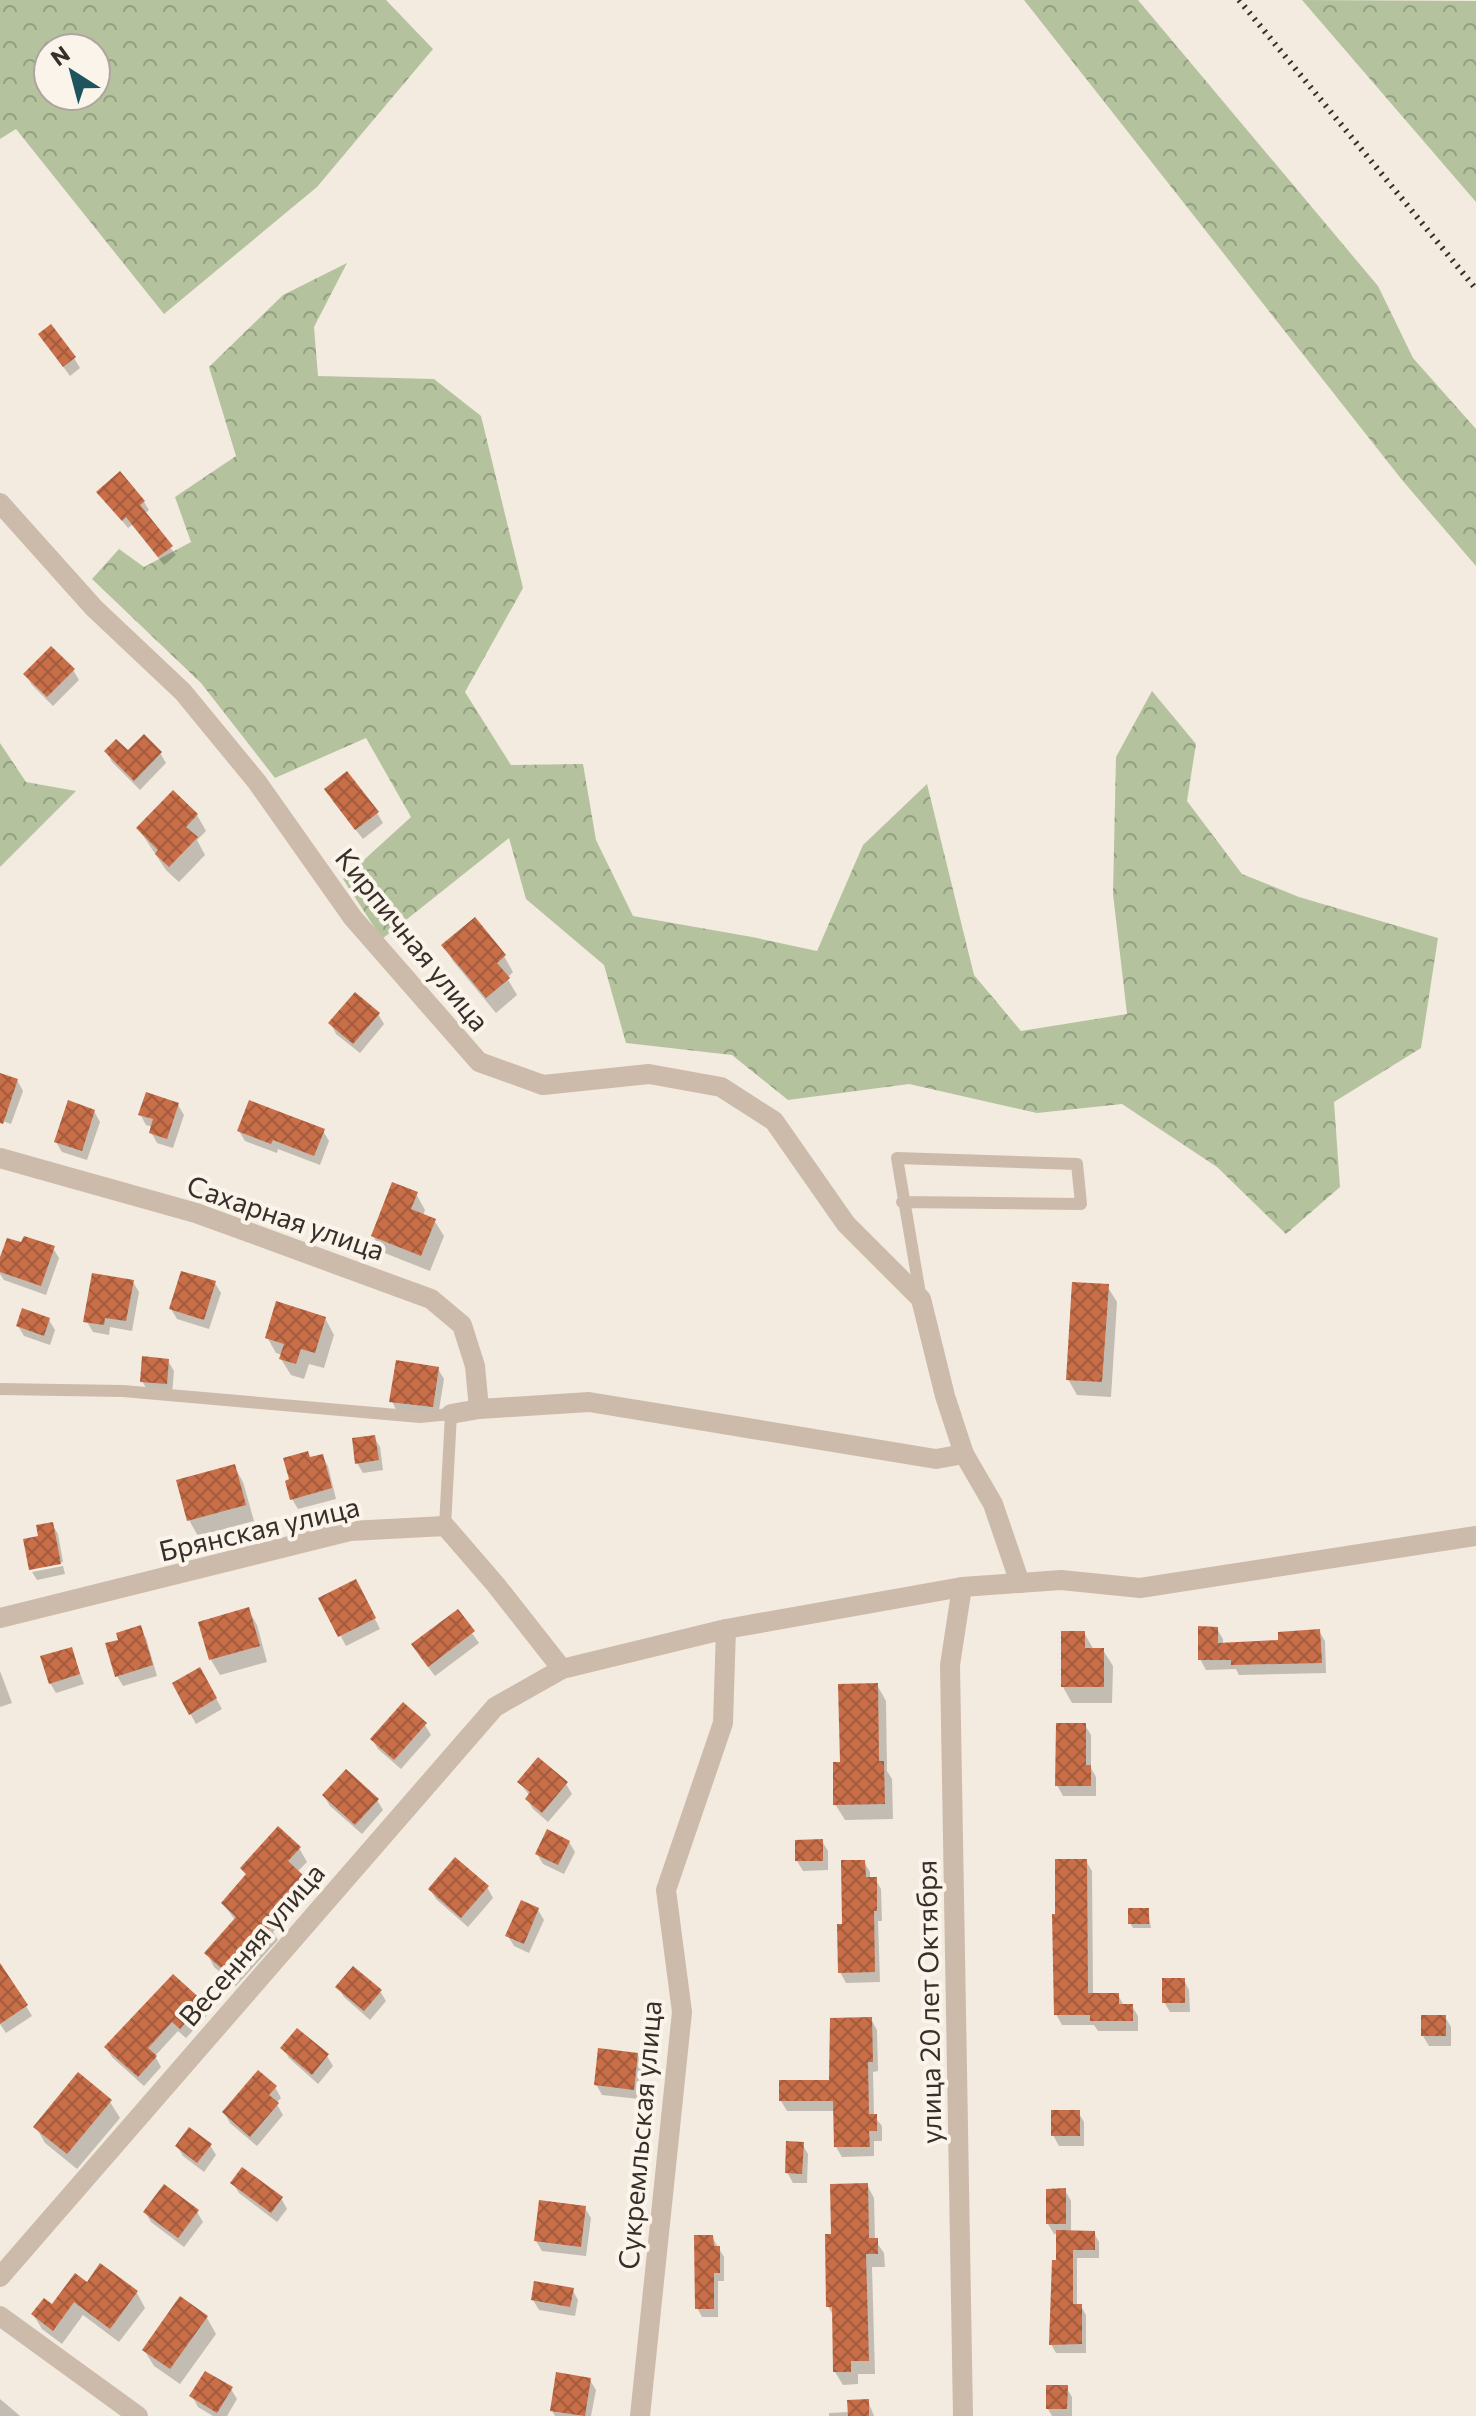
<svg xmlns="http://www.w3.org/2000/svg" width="1476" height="2416" viewBox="0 0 1476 2416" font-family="Commissioner,sans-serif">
	<defs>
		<pattern id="forest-crowns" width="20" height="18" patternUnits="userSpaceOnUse" patternTransform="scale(2)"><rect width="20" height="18" fill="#b4c39e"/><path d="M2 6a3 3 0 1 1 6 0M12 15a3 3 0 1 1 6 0" fill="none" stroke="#939f81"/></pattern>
		<pattern id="building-cross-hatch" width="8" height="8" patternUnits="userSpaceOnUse" patternTransform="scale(2)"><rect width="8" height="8" fill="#c86e48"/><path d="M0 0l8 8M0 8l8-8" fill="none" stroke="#a35b3c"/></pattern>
	</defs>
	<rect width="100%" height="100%" fill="#f3ebdf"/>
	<g fill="url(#forest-crowns)" fill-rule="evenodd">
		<path d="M 0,0 L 386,0 L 433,49 L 317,187 L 164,314 L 16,129 L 0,139 ZM 48,48 L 96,48 L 96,96 L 48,96 Z"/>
		<polygon points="1024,0 1138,0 1378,286 1413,358 1476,429 1476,566 1402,480"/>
		<polygon points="1302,0 1476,1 1476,202"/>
		<polygon points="347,263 314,327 318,376 434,379 481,416 523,588 465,692 511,765 583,764 596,840 633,916 752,937 817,951 863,845 927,784 974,975 1021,1031 1127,1014 1113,894 1116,757 1152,691 1196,744 1187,801 1242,874 1299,897 1438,938 1421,1048 1334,1102 1340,1187 1286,1234 1217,1167 1122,1104 1037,1113 909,1084 788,1100 732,1055 626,1043 604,965 526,899 509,838 382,939 343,879 411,817 366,738 275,778 201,683 92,579 119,549 144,567 191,542 175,497 236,456 209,367 283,295"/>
		<polygon points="0,743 26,782 76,791 0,867"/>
	</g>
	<g fill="#0003">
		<polygon points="40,335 74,358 80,368 70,376"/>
		<polygon points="99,492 144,502 149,510 144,514 176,555 164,565 132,525 128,528"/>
		<polygon points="73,670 79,680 53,706 32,685 26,675"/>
		<polygon points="107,752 160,753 166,763 140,790 112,762"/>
		<polygon points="332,800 377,813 383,823 363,839"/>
		<polygon points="197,815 206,831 197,840 205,855 179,882 166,870 138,828"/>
		<polygon points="444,945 504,956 513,972 507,978 517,995 496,1013 453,961"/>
		<polygon points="378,1014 384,1024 360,1053 336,1034 331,1023"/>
		<polygon points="0,1075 17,1080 23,1091 11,1124 0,1120"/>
		<polygon points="178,1105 184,1115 173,1148 157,1143 151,1132 153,1127 146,1125 140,1114"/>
		<polygon points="94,1111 100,1122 87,1160 62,1152 56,1142"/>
		<polygon points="239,1131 323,1131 329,1141 320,1165 278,1149 277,1153 245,1141"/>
		<polygon points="416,1194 425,1210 423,1216 434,1220 444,1236 430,1271 382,1252 373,1236"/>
		<polygon points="53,1248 59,1258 46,1295 4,1280 0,1274 0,1263"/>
		<polygon points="133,1282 139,1292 132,1331 110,1327 109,1335 93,1332 87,1322"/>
		<polygon points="215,1283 221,1293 209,1329 177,1319 171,1309"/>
		<polygon points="1107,1286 1117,1302 1111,1397 1077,1395 1068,1379"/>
		<polygon points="325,1318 334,1335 324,1368 309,1364 304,1379 291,1375 281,1359 282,1355 276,1353 267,1337"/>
		<polygon points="49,1320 55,1330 50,1345 24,1336 18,1326"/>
		<polygon points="168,1361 174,1371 172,1394 148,1391 142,1381"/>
		<polygon points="438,1369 444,1379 438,1416 397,1412 392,1401"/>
		<polygon points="374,1437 380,1447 383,1470 363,1473 357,1463"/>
		<polygon points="322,1456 328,1466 336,1499 298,1509 292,1499 292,1481 311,1459"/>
		<polygon points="234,1466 243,1482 254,1521 198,1536 189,1520"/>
		<polygon points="52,1524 58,1534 63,1562 32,1568 32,1570 26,1541 40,1538"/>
		<polygon points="63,1566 65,1574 37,1580 32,1572"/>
		<polygon points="361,1591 380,1629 346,1646 321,1599"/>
		<polygon points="248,1609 257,1625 267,1662 220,1675 211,1660 201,1623"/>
		<polygon points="457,1612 479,1643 435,1676 419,1655"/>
		<polygon points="140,1628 146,1638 157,1676 123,1686 117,1676 120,1641"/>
		<polygon points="1217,1629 1223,1639 1223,1645 1280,1641 1319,1631 1325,1641 1326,1673 1239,1675 1236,1669 1206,1670 1200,1659"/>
		<polygon points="1084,1633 1094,1650 1103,1650 1113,1666 1112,1703 1072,1703 1063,1687"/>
		<polygon points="71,1649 84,1684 56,1693 50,1683"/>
		<polygon points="200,1670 222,1709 196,1724 174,1684"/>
		<polygon points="0,1671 12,1703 0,1707"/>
		<polygon points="877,1685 886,1701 887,1771 892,1779 893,1819 845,1820 835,1804 842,1764"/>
		<polygon points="403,1705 425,1725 431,1735 401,1769 378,1749 372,1739"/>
		<polygon points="1085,1725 1091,1735 1091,1768 1096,1777 1096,1796 1063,1796 1057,1785"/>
		<polygon points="519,1782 566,1784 572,1794 548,1822 533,1809 527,1799 530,1796"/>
		<polygon points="324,1796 377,1800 383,1810 362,1834 330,1806"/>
		<polygon points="822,1841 828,1851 828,1870 803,1871 797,1861"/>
		<polygon points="569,1842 575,1852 564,1874 543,1864 537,1854"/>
		<polygon points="299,1848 307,1862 297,1872 311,1890 273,1932 278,1940 236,1986 214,1967 207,1953 236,1921 223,1904 247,1876 242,1868"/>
		<polygon points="1086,1861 1092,1871 1093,1995 1118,1995 1124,2006 1132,2006 1138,2016 1138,2031 1098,2031 1094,2025 1062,2025 1056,2014 1057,1916"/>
		<polygon points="864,1862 870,1872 870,1879 875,1879 881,1889 882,1921 878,1921 880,1982 846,1983 840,1972 844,1926"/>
		<polygon points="487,1887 493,1898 468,1927 436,1899 430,1889"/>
		<polygon points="538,1910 544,1920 529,1953 514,1946 508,1936"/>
		<polygon points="1148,1910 1151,1928 1133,1928 1130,1923"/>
		<polygon points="1184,1980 1189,1990 1190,2012 1170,2012 1164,2002"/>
		<polygon points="0,1984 26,2006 32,2016 6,2033 0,2024"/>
		<polygon points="338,1987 380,1991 386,2001 370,2020 344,1997"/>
		<polygon points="203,2003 209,2013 186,2038 178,2031 155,2056 161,2067 144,2086 112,2057 106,2047"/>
		<polygon points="1445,2017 1451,2027 1451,2046 1429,2046 1423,2036"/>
		<polygon points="871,2019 877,2030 878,2071 873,2072 874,2116 882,2126 882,2141 874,2141 874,2156 842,2157 836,2147 835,2111 787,2111 781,2101 830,2082"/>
		<polygon points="283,2048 327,2056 333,2066 318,2084 289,2058"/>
		<polygon points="637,2054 643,2065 639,2099 602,2095 596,2084"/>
		<polygon points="275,2087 281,2098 276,2103 283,2115 257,2146 230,2123 224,2112"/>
		<polygon points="110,2102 120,2118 77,2169 45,2143 36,2127"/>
		<polygon points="1078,2112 1084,2122 1084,2146 1059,2146 1053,2135"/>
		<polygon points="802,2144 808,2154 807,2183 793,2183 787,2172"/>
		<polygon points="210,2145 216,2155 204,2172 183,2156 177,2146"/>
		<polygon points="233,2183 281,2198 287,2209 277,2222 239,2193"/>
		<polygon points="867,2185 874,2198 875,2240 884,2253 885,2267 872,2267 875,2374 858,2374 858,2384 843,2385 835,2372 834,2317 828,2306"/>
		<polygon points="1065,2190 1071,2201 1071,2232 1094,2233 1099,2242 1099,2258 1077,2258 1077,2306 1081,2306 1086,2315 1086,2353 1056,2353 1051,2344 1058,2234 1054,2234 1048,2224"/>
		<polygon points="585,2208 591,2218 586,2256 542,2251 536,2241"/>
		<polygon points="145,2212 197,2212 203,2222 184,2247 151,2222"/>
		<polygon points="712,2237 724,2257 724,2281 718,2281 718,2317 702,2317 697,2308"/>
		<polygon points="101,2266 137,2293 145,2308 119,2342 83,2315 62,2344 42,2329 33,2314 52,2306 87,2284"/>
		<polygon points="572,2289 578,2300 575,2316 539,2310 533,2300"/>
		<polygon points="207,2318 216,2334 180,2384 154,2366 144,2350"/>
		<polygon points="590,2380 596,2390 591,2416 555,2416 552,2411"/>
		<polygon points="1066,2387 1072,2397 1072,2416 1052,2416 1048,2409"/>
		<polygon points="231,2389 237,2399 227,2416 213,2416 198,2407 192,2396"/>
		<polygon points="0,2399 19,2415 20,2416 0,2416"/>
		<polygon points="868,2401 874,2416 829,2416 829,2413 849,2412"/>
	</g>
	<g fill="url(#building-cross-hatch)">
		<polygon points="51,324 76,357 63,367 38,334"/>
		<polygon points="120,471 145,501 140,505 173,546 158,557 126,517 122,521 96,492"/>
		<polygon points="51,646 75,669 47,697 23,674"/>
		<polygon points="144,734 162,752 134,781 104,751 116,739 128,750"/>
		<polygon points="347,771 379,812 355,830 324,789"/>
		<polygon points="173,790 198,814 186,827 198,837 169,867 155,854 158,850 136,828"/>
		<polygon points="475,917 506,955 497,963 510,978 486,998 441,945"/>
		<polygon points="355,992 380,1013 353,1044 328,1023"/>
		<polygon points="0,1073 18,1079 3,1124 0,1123"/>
		<polygon points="146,1092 179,1103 167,1139 149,1133 153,1119 138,1115"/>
		<polygon points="68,1100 95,1110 82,1151 54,1142"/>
		<polygon points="249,1100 325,1129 314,1156 273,1140 271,1144 237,1131"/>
		<polygon points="392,1182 418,1192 411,1209 436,1219 421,1256 371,1236"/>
		<polygon points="24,1236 55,1246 41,1286 0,1272 0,1257 7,1238 21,1242"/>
		<polygon points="181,1271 216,1281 204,1320 169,1309"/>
		<polygon points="92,1273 134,1280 126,1321 105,1318 104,1325 83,1322"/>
		<polygon points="1072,1282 1109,1284 1102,1382 1066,1380"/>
		<polygon points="276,1301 326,1317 315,1353 301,1349 296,1364 279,1359 284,1344 265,1338"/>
		<polygon points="22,1308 50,1318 44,1336 16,1326"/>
		<polygon points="142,1356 169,1359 167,1384 140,1382"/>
		<polygon points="396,1360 439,1367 433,1407 389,1402"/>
		<polygon points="375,1435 379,1460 355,1464 352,1438"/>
		<polygon points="308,1451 310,1457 323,1454 332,1488 290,1500 285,1481 289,1479 283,1458"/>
		<polygon points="235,1464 246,1505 187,1521 176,1480"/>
		<polygon points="53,1522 61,1564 29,1570 23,1539 38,1536 36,1525"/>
		<polygon points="356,1579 376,1618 338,1637 318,1598"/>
		<polygon points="249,1607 260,1646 209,1660 198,1622"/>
		<polygon points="458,1609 475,1631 428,1667 411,1644"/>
		<polygon points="141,1625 153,1665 115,1677 105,1643 118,1640 116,1633"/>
		<polygon points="1198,1626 1218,1627 1218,1643 1278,1640 1278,1632 1320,1629 1322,1663 1231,1665 1231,1660 1198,1660"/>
		<polygon points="1061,1631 1085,1631 1085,1648 1104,1648 1104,1687 1061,1687"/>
		<polygon points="72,1647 80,1674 49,1684 40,1656"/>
		<polygon points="200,1667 217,1698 189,1715 172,1683"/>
		<polygon points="878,1683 879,1761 884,1761 885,1804 833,1805 833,1762 840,1762 838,1684"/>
		<polygon points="403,1702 427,1723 394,1760 370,1739"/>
		<polygon points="1056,1723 1086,1723 1086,1765 1091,1765 1091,1786 1055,1786"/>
		<polygon points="538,1757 568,1782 542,1813 525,1799 530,1792 517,1782"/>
		<polygon points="346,1769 379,1799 355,1825 322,1795"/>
		<polygon points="278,1826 301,1847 288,1861 304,1876 265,1920 272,1926 228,1974 204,1953 236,1917 221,1903 246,1874 240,1868"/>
		<polygon points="547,1829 570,1841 558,1865 535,1854"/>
		<polygon points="823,1839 823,1861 795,1861 795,1840"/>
		<polygon points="455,1857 489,1886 461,1918 428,1889"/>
		<polygon points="1055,1859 1087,1859 1088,1993 1119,1993 1119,2004 1133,2004 1133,2021 1090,2021 1090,2015 1054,2015 1052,1914 1055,1914"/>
		<polygon points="841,1860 865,1860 866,1877 877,1877 877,1911 874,1911 875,1972 838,1973 837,1924 842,1924"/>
		<polygon points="521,1900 539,1908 524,1944 505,1936"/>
		<rect x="1128" y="1908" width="21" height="16"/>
		<polygon points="0,1963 28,2005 0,2024"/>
		<polygon points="353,1966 382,1990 364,2011 335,1987"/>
		<polygon points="173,1974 204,2002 180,2029 172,2022 148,2048 157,2056 138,2077 104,2047"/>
		<rect x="1162" y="1978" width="23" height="25"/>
		<rect x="1421" y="2015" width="25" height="21"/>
		<polygon points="872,2017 873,2062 868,2062 869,2114 877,2114 877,2131 869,2131 870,2147 834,2147 833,2101 779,2101 779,2080 829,2080 830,2018"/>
		<polygon points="297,2028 329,2054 312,2075 280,2048"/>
		<polygon points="598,2048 638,2053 634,2090 594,2085"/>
		<polygon points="258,2070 277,2086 269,2095 279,2103 250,2137 222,2112"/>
		<polygon points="78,2072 112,2100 67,2154 33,2127"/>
		<rect x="1051" y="2110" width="29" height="26"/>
		<polygon points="189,2127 212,2144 197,2163 175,2146"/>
		<polygon points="786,2141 804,2142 802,2174 785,2173"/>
		<polygon points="242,2167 283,2197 271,2213 230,2183"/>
		<polygon points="868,2183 869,2238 878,2238 878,2254 866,2254 869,2361 851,2361 851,2372 833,2372 832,2307 826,2307 825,2234 831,2234 830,2184"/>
		<polygon points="164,2184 199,2210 178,2238 143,2212"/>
		<polygon points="1066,2188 1066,2224 1046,2224 1046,2189"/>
		<polygon points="539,2200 586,2206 581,2247 534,2241"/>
		<polygon points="1056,2230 1095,2231 1095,2250 1073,2250 1073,2304 1082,2304 1082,2344 1049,2345 1052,2260 1056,2260"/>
		<polygon points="694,2235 713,2235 714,2246 720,2246 720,2273 714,2273 714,2309 695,2309"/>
		<polygon points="100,2263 138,2291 110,2329 74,2302 53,2331 31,2314 44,2298 52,2304 75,2273 87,2282"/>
		<polygon points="534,2281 574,2288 570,2307 531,2300"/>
		<polygon points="180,2296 208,2316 170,2369 142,2350"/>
		<polygon points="205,2371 233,2387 217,2413 189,2396"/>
		<polygon points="556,2372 591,2378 585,2416 550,2411"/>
		<polygon points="1046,2385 1068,2385 1067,2409 1046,2409"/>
		<polygon points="869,2399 869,2416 848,2416 847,2400"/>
	</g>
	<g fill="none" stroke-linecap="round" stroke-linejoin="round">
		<g stroke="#cba" stroke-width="12">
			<polyline points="902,1202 1081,1204 1077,1164 897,1158 920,1294"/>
			<polyline points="0,1389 123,1391 420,1417 451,1414 445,1526"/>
		</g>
		<g stroke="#cba" stroke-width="20">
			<polyline points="0,503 94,608 183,692 257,782 353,918 479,1062 543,1085 649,1074 721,1087 774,1121 846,1224 921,1299 945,1396 964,1454"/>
			<polyline points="0,1158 196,1213 431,1299 462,1325 475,1366 479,1409"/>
			<polyline points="451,1414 479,1409 589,1402 936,1459 964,1454 993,1504 1020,1583"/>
			<polyline points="962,1587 950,1665 963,2416"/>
			<polyline points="0,1618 350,1531 445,1526 496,1585 562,1669"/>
			<polyline points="0,2277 495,1707 562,1669 726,1629 962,1587 1061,1580 1140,1588 1476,1536"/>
			<polyline points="0,2316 138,2416"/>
			<polyline points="640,2416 682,2012 666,1890 723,1723 726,1629"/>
		</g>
		<polyline stroke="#392f2a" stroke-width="6" stroke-dasharray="2 6" stroke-linecap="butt" points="1239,0 1476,289"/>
	</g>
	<g text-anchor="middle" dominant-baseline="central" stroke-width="8" stroke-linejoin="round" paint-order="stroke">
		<g font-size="28" fill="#392f2a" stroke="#faf4eb">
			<text transform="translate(413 939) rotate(51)">Кирпичная улица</text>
			<text transform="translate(286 1217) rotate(19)">Сахарная улица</text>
			<text transform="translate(259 1528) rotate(-13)">Брянская улица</text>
			<text transform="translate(251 1944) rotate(-49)">Весенняя улица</text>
			<text transform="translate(928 2002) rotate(-91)">улица 20 лет Октября</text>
			<text transform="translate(639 2135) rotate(-85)">Сукремльская улица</text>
		</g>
	</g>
	<g transform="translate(72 72) rotate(324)"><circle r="38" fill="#faf4eb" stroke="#ada59e" stroke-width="2"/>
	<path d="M0-6L14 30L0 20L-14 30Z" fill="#1e545c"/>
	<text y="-12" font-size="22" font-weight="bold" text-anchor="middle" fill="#392f2a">N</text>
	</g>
</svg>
